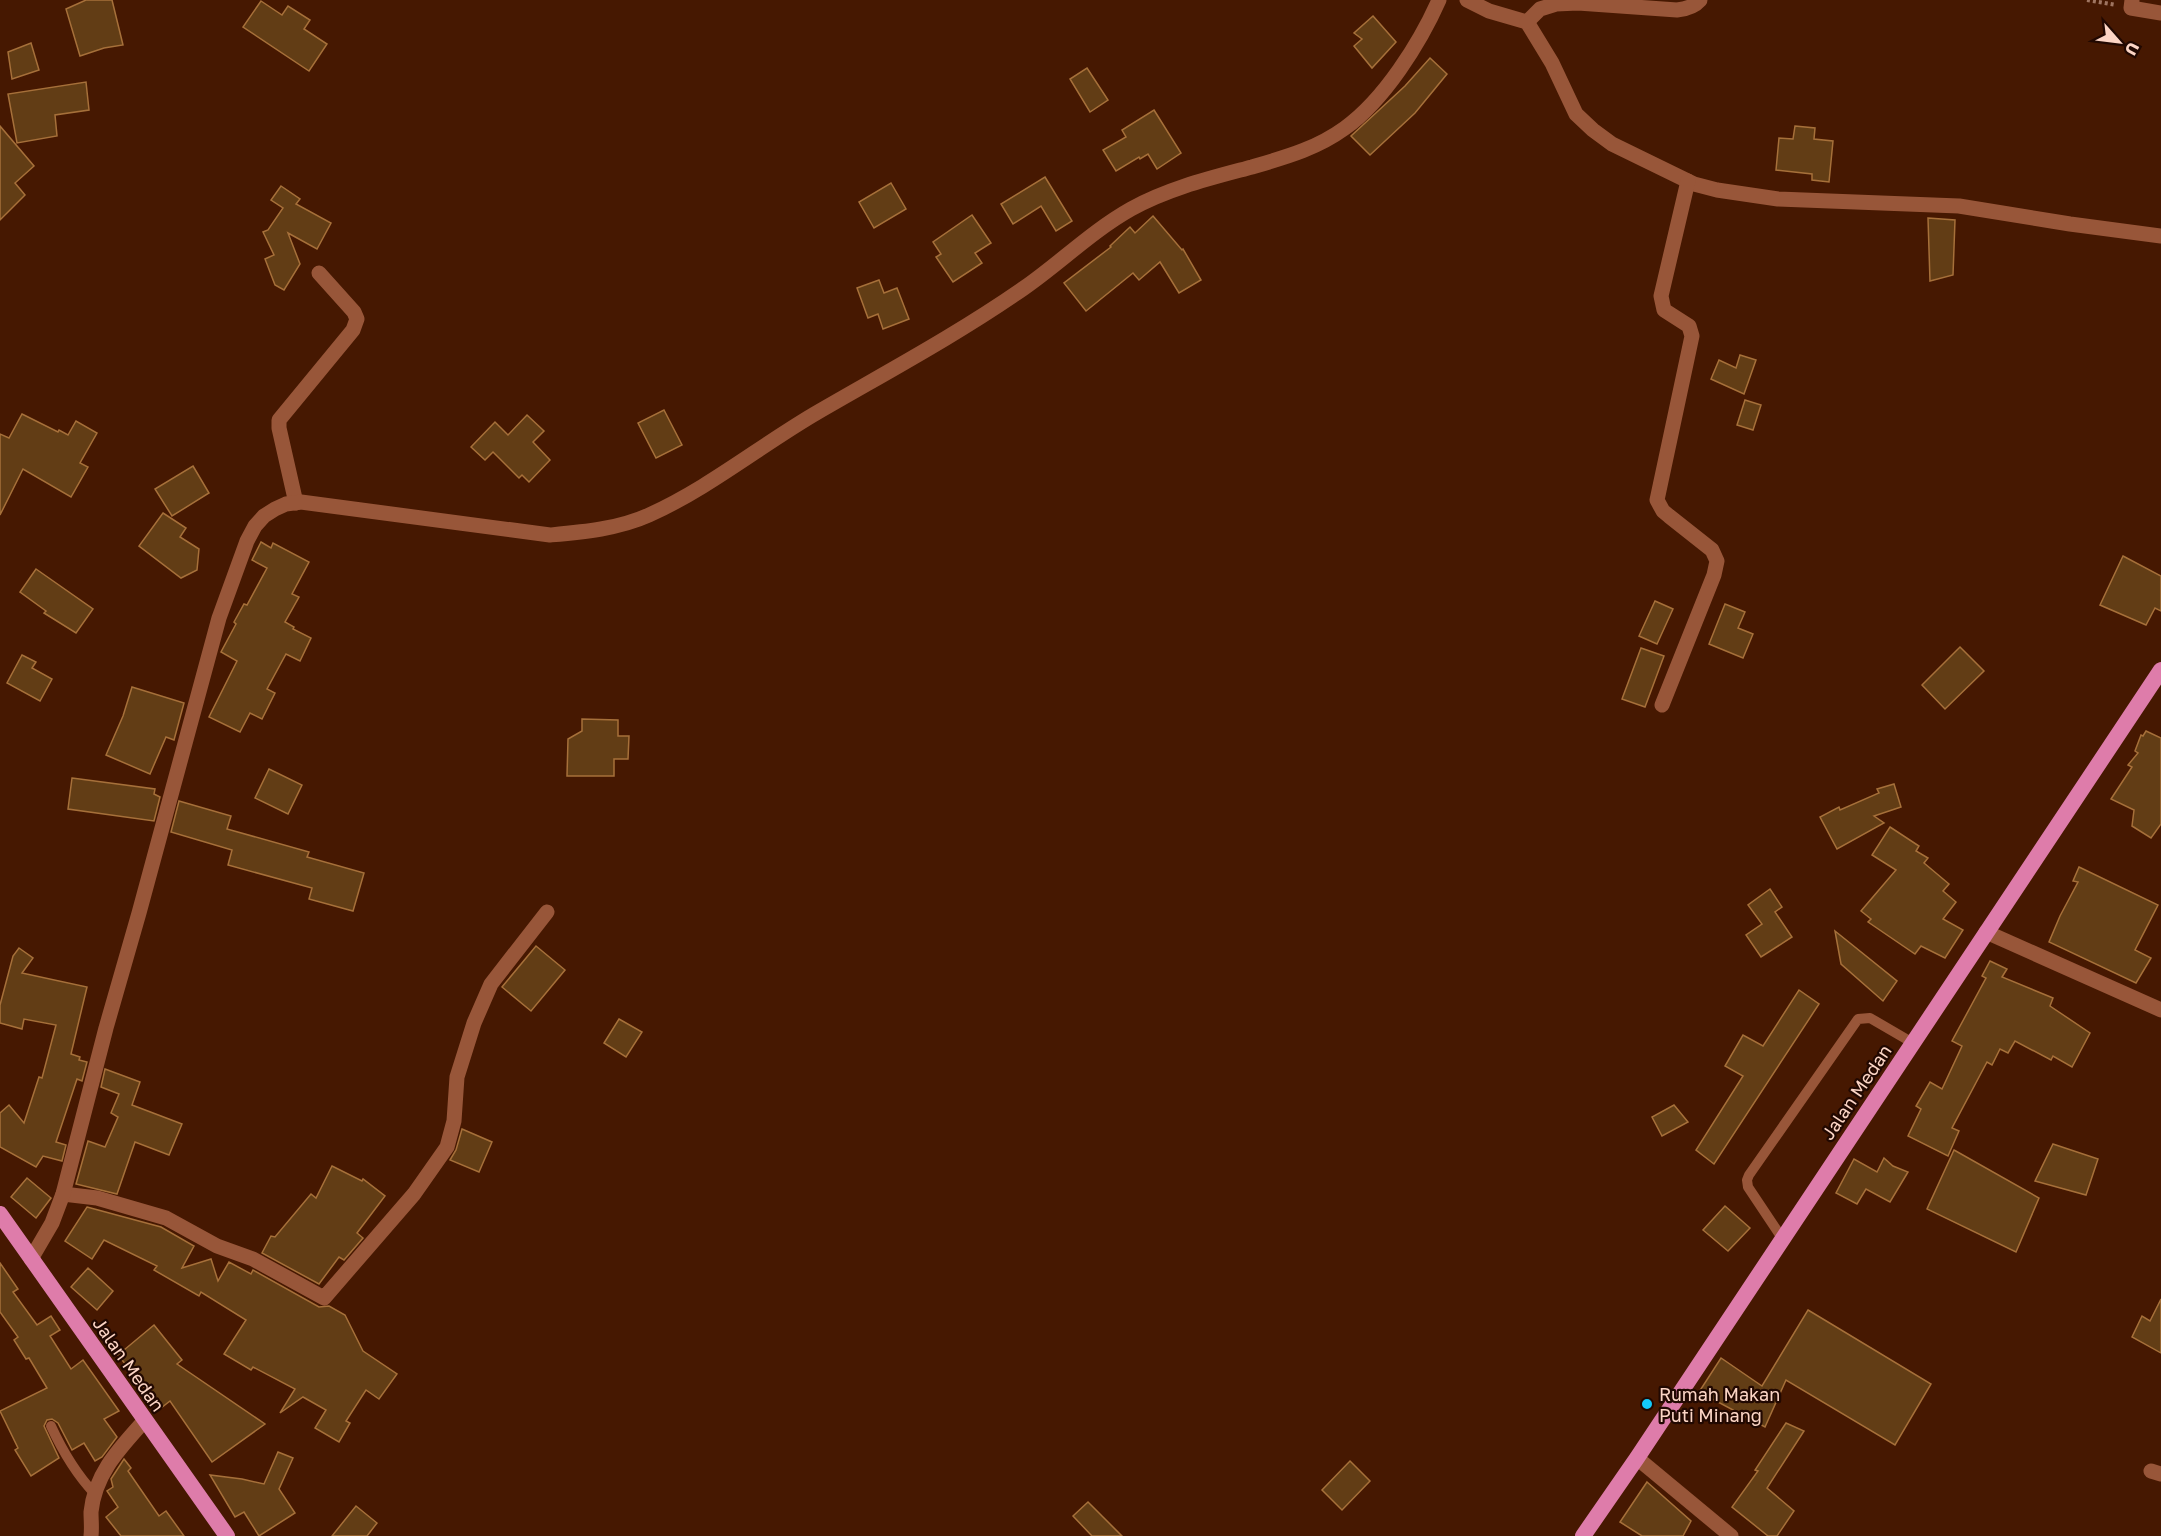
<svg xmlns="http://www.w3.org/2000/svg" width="2161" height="1536" viewBox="0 0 2161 1536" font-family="'Golos Text',sans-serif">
	<rect width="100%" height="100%" fill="#461801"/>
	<g fill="#623d15" stroke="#a6703a" stroke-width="1.5">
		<polygon points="86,0 112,0 123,45 104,48 80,56 66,9"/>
		<polygon points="261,1 282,15 288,6 310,20 304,29 327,44 309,71 243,27"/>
		<polygon points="1373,16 1396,42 1372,68 1354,46 1362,39 1354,33"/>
		<polygon points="31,43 39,70 12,79 8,52"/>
		<polygon points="1430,58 1447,74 1415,113 1370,155 1351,136 1405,86"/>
		<polygon points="1087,68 1108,100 1090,112 1070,79"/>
		<polygon points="86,82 89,110 55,115 57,136 17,143 8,94"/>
		<polygon points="1154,110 1181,153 1157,169 1148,154 1140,159 1139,157 1116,171 1103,150 1126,137 1122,130"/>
		<polygon points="0,126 34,166 15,183 25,195 0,220"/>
		<polygon points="1795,126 1815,128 1814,139 1833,141 1829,182 1812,180 1812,174 1776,170 1779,138 1793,139"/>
		<polygon points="1045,177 1072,221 1056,231 1041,206 1013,224 1001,204"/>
		<polygon points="891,183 906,209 874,228 859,202"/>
		<polygon points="281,186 300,199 296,204 331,223 317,249 288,233 300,264 284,290 275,285 265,259 274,255 263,232 268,230 283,208 271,200"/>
		<polygon points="972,215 991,243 975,253 982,263 953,282 936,257 941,254 933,242"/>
		<polygon points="1153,216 1182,250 1183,249 1201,280 1179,293 1160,262 1139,280 1133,273 1086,311 1064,283 1111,247 1110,246 1130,227 1135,233"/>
		<polygon points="1928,218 1955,220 1953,275 1930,281"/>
		<polygon points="879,280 884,293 897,288 909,319 883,329 878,314 868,318 857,288"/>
		<polygon points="1740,355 1756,360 1744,394 1711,379 1719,360 1736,368"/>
		<polygon points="1745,400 1761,405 1753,430 1737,425"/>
		<polygon points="664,410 682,445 656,458 638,423"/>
		<polygon points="22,414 58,432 59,430 68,435 76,421 97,433 80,463 88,467 71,497 23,469 0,515 0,434 9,438"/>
		<polygon points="527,415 544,431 533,442 550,460 529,482 522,475 519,478 493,452 485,460 471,447 495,422 508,435"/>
		<polygon points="193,466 209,493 172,516 155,489"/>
		<polygon points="163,513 186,528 180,537 199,549 197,570 181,578 139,546"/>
		<polygon points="261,542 271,548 273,543 309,562 292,594 299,597 285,622 294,627 293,629 311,638 300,661 286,654 267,689 275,693 262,719 250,713 240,732 209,717 237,661 221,652 236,624 234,622 244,604 247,605 267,568 252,560"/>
		<polygon points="2123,556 2161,576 2161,611 2155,608 2146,625 2100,605"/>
		<polygon points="36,569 93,609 76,633 44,613 46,611 20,592"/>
		<polygon points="1655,601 1673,609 1657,644 1639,636"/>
		<polygon points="1725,604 1745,612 1738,628 1753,634 1743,658 1709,644"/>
		<polygon points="1960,647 1984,671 1945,709 1922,685"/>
		<polygon points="1641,648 1664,656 1645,707 1622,699"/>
		<polygon points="22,655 36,662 32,668 52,679 40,701 7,683"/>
		<polygon points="132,687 184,703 174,740 166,737 150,774 106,755 123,716"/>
		<polygon points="582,719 618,720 618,736 629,736 628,759 614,759 614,776 567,776 568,739 582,731"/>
		<polygon points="2146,731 2161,738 2161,824 2151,838 2132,826 2134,810 2111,799 2132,767 2128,765 2138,753 2135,751 2141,735 2143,736"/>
		<polygon points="269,769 302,785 288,814 255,798"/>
		<polygon points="72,778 155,789 154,794 160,797 154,821 68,809"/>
		<polygon points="1894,784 1901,807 1874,816 1884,823 1837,849 1820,817 1839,807 1840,810 1879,793 1877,789"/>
		<polygon points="179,801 231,816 227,829 309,852 307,857 364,873 353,911 309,899 312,888 228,865 232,850 171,832"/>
		<polygon points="1890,827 1919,846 1916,851 1928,858 1924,863 1949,884 1943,891 1956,902 1943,919 1963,930 1945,958 1921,946 1915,954 1868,922 1871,919 1861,911 1896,870 1872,855"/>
		<polygon points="2079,867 2158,905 2135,950 2151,958 2136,983 2049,942 2060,916 2078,882 2073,881"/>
		<polygon points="1770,889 1782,907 1775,912 1792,937 1761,957 1746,935 1762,924 1748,905"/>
		<polygon points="1835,931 1897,981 1883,1001 1841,964"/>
		<polygon points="536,946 565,970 531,1011 502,987"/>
		<polygon points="19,948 33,958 22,973 87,987 71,1054 80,1057 79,1060 87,1062 82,1081 77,1079 56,1142 66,1145 62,1161 43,1156 36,1167 0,1147 0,1113 9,1105 24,1123 39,1077 42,1078 56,1025 24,1019 22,1029 0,1023 0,1005 13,956"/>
		<polygon points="1990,961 2007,969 2002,977 2053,998 2050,1006 2090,1033 2072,1067 2053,1056 2051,1060 2015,1041 2008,1053 2000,1049 1992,1065 1987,1062 1952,1128 1959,1131 1948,1156 1908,1136 1921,1109 1916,1106 1930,1082 1942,1089 1962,1046 1952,1041 1986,978 1982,976"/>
		<polygon points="1799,990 1819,1004 1714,1164 1696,1150 1743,1076 1725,1066 1743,1035 1763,1046"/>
		<polygon points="619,1019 642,1032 626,1057 604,1043"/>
		<polygon points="105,1069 140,1082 132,1105 182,1124 169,1155 135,1142 117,1194 76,1184 88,1141 105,1147 118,1117 111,1113 119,1094 101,1087"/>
		<polygon points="1674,1105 1688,1122 1662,1136 1652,1117"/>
		<polygon points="462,1129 492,1142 479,1172 450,1160 456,1150"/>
		<polygon points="2053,1144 2098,1159 2086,1195 2035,1181"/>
		<polygon points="1954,1150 2039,1198 2016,1252 1927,1209"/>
		<polygon points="1884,1158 1893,1166 1908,1172 1890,1202 1866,1189 1857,1204 1836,1193 1854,1159 1877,1172"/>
		<polygon points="332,1166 362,1181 363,1179 385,1196 357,1233 363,1238 344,1260 339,1257 319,1284 262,1253 271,1236 275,1237 311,1194 316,1198"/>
		<polygon points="27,1178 51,1198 36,1218 11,1197"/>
		<polygon points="1725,1206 1750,1228 1728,1251 1703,1230"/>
		<polygon points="87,1207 161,1227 194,1246 182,1268 211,1259 218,1281 229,1262 251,1274 253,1270 319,1307 329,1306 345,1315 363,1351 397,1374 379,1399 366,1390 346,1421 350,1423 339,1442 315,1428 326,1410 303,1397 280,1413 295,1389 253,1367 251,1370 224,1354 246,1320 201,1292 199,1296 154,1270 157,1266 104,1240 92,1259 65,1241"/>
		<polygon points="0,1263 18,1289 13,1292 37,1325 51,1316 60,1330 50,1336 71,1369 83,1360 119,1411 104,1419 117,1437 102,1457 95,1461 84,1443 72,1450 58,1423 52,1419 47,1420 44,1426 59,1458 31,1476 15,1450 18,1448 0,1411 47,1388 29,1358 26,1359 14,1340 18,1337 0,1312"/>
		<polygon points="88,1268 113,1291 97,1310 71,1287"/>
		<polygon points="2161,1299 2161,1353 2132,1337 2142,1316 2150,1321"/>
		<polygon points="1808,1310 1931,1384 1895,1445 1786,1380 1765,1427 1699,1392 1721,1358 1762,1386"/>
		<polygon points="154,1325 182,1360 177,1364 265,1424 212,1462 170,1401 161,1408 118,1355"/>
		<polygon points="1786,1423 1804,1431 1767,1488 1794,1511 1777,1536 1768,1536 1732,1507 1758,1471 1755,1470"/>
		<polygon points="278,1452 293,1458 279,1489 295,1513 259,1536 244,1512 235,1517 210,1475 242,1479 264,1484"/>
		<polygon points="124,1459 131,1468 128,1471 159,1516 166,1511 184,1536 121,1536 106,1517 118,1507 107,1491 113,1487 111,1479"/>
		<polygon points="1350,1461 1370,1481 1342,1510 1322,1490"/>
		<polygon points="1647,1482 1691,1521 1683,1536 1642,1536 1620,1522"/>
		<polygon points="1088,1502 1122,1536 1092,1536 1073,1516"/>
		<polygon points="356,1506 377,1523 367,1536 332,1536"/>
	</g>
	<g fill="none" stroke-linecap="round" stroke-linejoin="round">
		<polyline stroke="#9f7561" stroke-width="4" stroke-dasharray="3 3" stroke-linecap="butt" points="2087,0 2116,5"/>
		<g stroke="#985639" stroke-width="10">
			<polyline points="1782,1238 1748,1187 1747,1180 1749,1175 1858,1019 1870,1018 1913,1043"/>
			<path d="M 51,1426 C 62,1450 76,1474 95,1494"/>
		</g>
		<g stroke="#985639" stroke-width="15">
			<polyline points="1467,0 1489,11 1527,22 1552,63 1576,114 1593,130 1612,144 1694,184 1717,190 1778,199 1959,206 2070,224 2161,236"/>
			<polyline points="2132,0 2131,8 2161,13"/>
			<path d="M 1527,22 L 1540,9 L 1556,4 L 1578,3 L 1677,10 C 1686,9 1694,7 1700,0"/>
			<polyline points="296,503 279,428 279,420 353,330 357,319 354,312 319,273"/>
			<polyline points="1662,705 1714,575 1717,561 1712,550 1669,516 1663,511 1657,500 1692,336 1689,326 1664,310 1661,296 1688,181"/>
			<polyline points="1986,932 2161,1010"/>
			<polyline points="63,1194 97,1198 166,1218 217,1246 253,1259 324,1298 414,1194 447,1147 454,1121 457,1077 474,1023 491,984 547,912"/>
			<path d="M 31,1259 L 52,1223 L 63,1194 L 106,1028 L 139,913 L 219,618 L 247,541 L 255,526 L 264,516 L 275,509 L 286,504 L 301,502 L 550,535 C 583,532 618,529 649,515 C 709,488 761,445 818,412 C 887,372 958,334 1024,288 C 1060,263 1092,231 1131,209 C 1169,188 1211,178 1252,167 C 1286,157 1316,149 1345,128 C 1384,100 1420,43 1439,0"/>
			<polyline points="1637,1458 1731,1536"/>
			<polyline points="2151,1471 2161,1474"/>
			<path d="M 91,1536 C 92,1528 91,1520 91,1512 C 95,1473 120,1448 145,1420"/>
		</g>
		<g stroke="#de7caa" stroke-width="16">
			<polyline points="0,1214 227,1536"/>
			<polyline points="1583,1536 1637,1458 2161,670"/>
		</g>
	</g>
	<circle fill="#13cafb" stroke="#210801" stroke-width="2" cx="1647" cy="1404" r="6"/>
	<g text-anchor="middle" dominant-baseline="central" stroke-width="4.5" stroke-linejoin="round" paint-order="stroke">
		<g font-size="18" fill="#fcd5c5" stroke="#210801">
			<text transform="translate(1856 1092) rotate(-56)">Jalan Medan</text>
			<text transform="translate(129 1364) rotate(55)">Jalan Medan</text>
		</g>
		<g font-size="18" fill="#fcd5c5" stroke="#210801" text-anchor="start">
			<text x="1659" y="1394">Rumah Makan<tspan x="1659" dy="21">Puti Minang</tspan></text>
		</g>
	</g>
	<g transform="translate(2119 42) rotate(118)" stroke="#210801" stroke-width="4.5" paint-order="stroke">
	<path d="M0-4.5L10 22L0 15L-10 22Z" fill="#fcd5c5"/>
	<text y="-9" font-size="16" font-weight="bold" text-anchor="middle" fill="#fcd5c5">U</text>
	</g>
</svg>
